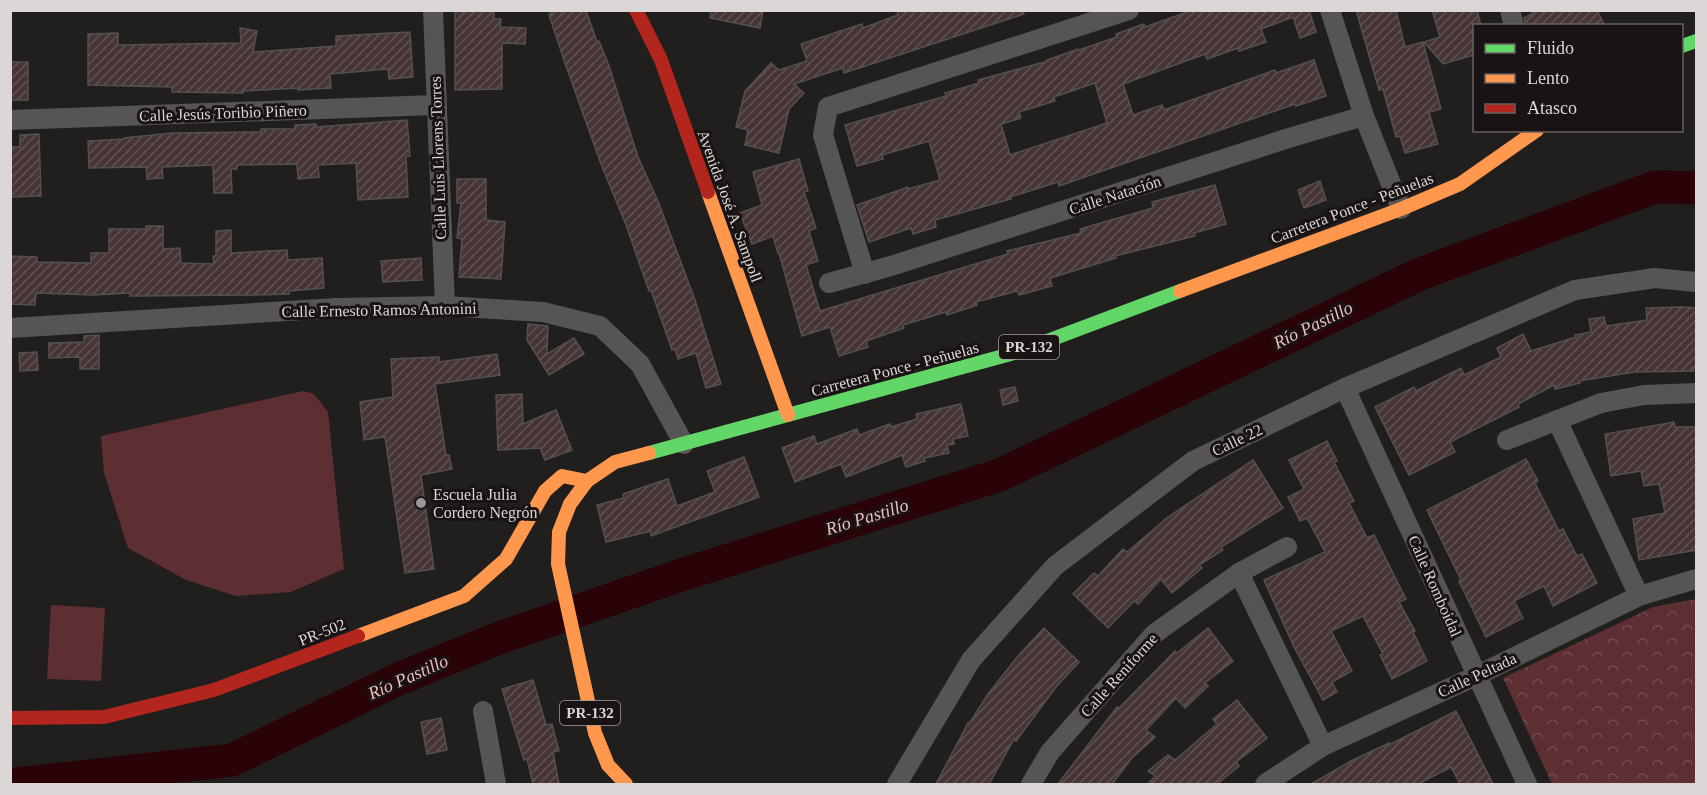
<svg xmlns="http://www.w3.org/2000/svg" width="1707" height="795" viewBox="0 0 1707 795" font-family="'Times New Roman',serif">
	<defs>
		<pattern id="forest-crowns" width="20" height="18" patternUnits="userSpaceOnUse" patternTransform="scale(1.5)"><rect width="20" height="18" fill="#5e2f32"/><path d="M2 6a3 3 0 1 1 6 0M12 15a3 3 0 1 1 6 0" fill="none" stroke="#744c4f"/></pattern>
		<pattern id="building-hatch" width="6" height="6" patternUnits="userSpaceOnUse" patternTransform="scale(1.5)"><rect width="6" height="6" fill="#473536"/><path d="M-1 1l2-2M0 6l6-6M5 7l2-2" fill="none" stroke="#615252"/></pattern>
	</defs>
	<rect width="100%" height="100%" fill="#211e1e"/>
	<g fill="#5e2f32">
		<polygon points="303,391 314,394 328,412 344,569 291,592 236,596 186,580 128,548 104,473 101,436"/>
		<polygon points="51,605 105,608 101,681 47,679"/>
	</g>
	<polygon fill="url(#forest-crowns)" points="1696,599 1696,784 1552,784 1503,678 1653,607"/>
	<g fill="none" stroke-linecap="round" stroke-linejoin="round">
		<polyline stroke="#290307" stroke-width="33" points="17,784 232,760 396,680 499,638 684,574 1000,475 1420,274 1655,187 1696,188"/>
	</g>
	<g fill="url(#building-hatch)" stroke="#535050" stroke-width="1.5" fill-rule="evenodd">
		<polygon points="455,10 494,10 494,19 501,19 500,27 526,28 525,44 502,43 502,89 455,90"/>
		<polygon points="549,10 585,10 588,16 597,42 599,41 609,66 638,157 658,201 695,300 721,384 706,388 696,353 678,359 675,349 672,350 651,290 649,291 626,225 601,164 565,63 549,15 551,14"/>
		<polygon points="711,10 763,10 760,28 710,18"/>
		<polygon points="897,10 1023,10 1024,14 844,73 843,68 794,84 804,93 789,109 779,153 745,145 748,130 736,127 745,91 771,63 779,70 807,61 801,44 862,24 863,28 898,15"/>
		<path d="M 1193,10 L 1309,10 L 1316,32 L 1300,38 L 1293,17 L 1261,29 L 1266,42 L 1239,51 L 1238,48 L 1207,59 L 1205,54 L 1123,84 L 1133,115 L 1162,105 L 1164,110 L 1275,70 L 1276,73 L 1314,60 L 1326,96 L 1296,106 L 1295,104 L 1059,186 L 1058,182 L 1010,197 L 1011,199 L 935,220 L 936,227 L 913,234 L 911,228 L 869,242 L 857,205 L 908,187 L 908,189 L 940,180 L 929,141 L 882,155 L 883,159 L 857,166 L 845,125 L 946,96 L 945,93 L 979,83 L 978,80 L 1048,61 L 1047,60 L 1078,49 L 1079,50 L 1117,37 L 1116,34 L 1144,24 L 1145,27 ZM 1095,83 L 1107,123 L 1010,155 L 1001,124 L 1021,118 L 1019,112 L 1055,101 L 1054,97 Z"/>
		<polygon points="1356,10 1396,10 1405,47 1423,42 1441,109 1429,112 1438,144 1405,153 1400,136 1396,137 1383,89 1379,90"/>
		<polygon points="1432,10 1477,10 1481,26 1474,26 1474,55 1443,64 1424,42 1440,37"/>
		<polygon points="1538,10 1597,10 1605,26 1526,26 1524,18"/>
		<polygon points="240,28 257,31 253,52 336,46 336,36 410,32 413,77 389,79 388,69 330,74 331,88 298,90 298,88 243,91 243,93 172,92 172,87 88,85 88,34 118,33 118,45 241,43"/>
		<rect x="10" y="62" width="18" height="38"/>
		<polygon points="407,120 410,156 406,156 408,197 358,200 356,163 318,165 319,177 298,179 297,164 237,165 237,169 231,169 232,193 214,193 213,165 162,167 163,178 147,179 146,167 89,168 88,141 124,139 124,138 172,133 261,132 261,129 295,129 295,125 316,124 316,127"/>
		<polygon points="39,134 41,196 10,197 10,147 20,147 20,135"/>
		<polygon points="799,159 808,191 804,192 816,228 809,231 818,261 806,265 820,311 1008,254 1007,251 1081,233 1080,229 1153,208 1152,202 1215,185 1226,224 1194,233 1195,236 1115,256 1116,258 1050,278 1052,286 1019,295 1017,291 976,302 977,305 947,315 946,312 903,325 904,328 866,341 868,347 839,356 830,327 802,336 779,253 778,253 773,236 752,244 740,213 762,205 753,172"/>
		<polygon points="457,179 486,179 486,220 505,222 501,279 459,277 462,239 457,238 461,203 457,203"/>
		<polygon points="1320,181 1326,200 1304,208 1298,190"/>
		<polygon points="146,226 163,226 163,249 180,248 181,263 214,264 213,256 216,256 216,231 231,230 231,253 287,250 288,260 322,258 324,288 289,291 289,294 256,295 130,296 130,293 93,295 36,293 35,305 10,304 10,256 37,257 37,262 91,263 91,253 109,253 109,229 146,229"/>
		<polygon points="421,258 422,280 383,282 381,261"/>
		<polygon points="1682,307 1696,308 1696,371 1634,372 1579,381 1580,383 1555,389 1554,385 1518,404 1519,407 1450,442 1455,452 1409,475 1375,407 1414,387 1416,391 1461,368 1464,375 1501,357 1497,348 1523,334 1531,351 1576,337 1575,335 1591,332 1589,319 1604,317 1606,326 1647,320 1646,308"/>
		<polygon points="528,324 548,326 547,354 574,338 584,354 549,375 527,340"/>
		<polygon points="99,335 99,369 80,369 80,357 49,358 49,343 84,342 84,336"/>
		<polygon points="37,352 38,370 20,371 19,353"/>
		<polygon points="497,354 500,375 435,384 446,455 449,455 452,469 421,475 434,569 405,573 385,437 364,440 360,402 393,397 391,359 439,357 439,362"/>
		<polygon points="1015,387 1018,401 1003,405 1000,390"/>
		<polygon points="522,394 523,424 556,410 572,450 545,460 540,448 498,450 496,395"/>
		<polygon points="961,404 968,436 953,439 954,444 947,445 949,453 924,458 925,461 906,467 902,455 846,477 841,464 795,482 782,448 814,436 817,444 857,429 859,435 890,424 891,427 917,419 916,414"/>
		<polygon points="1674,422 1675,427 1696,427 1696,550 1639,560 1633,519 1665,513 1659,484 1644,486 1641,471 1611,476 1605,434"/>
		<polygon points="1327,441 1337,461 1334,462 1354,501 1349,503 1367,538 1374,535 1406,599 1399,602 1415,631 1413,632 1427,661 1392,679 1380,655 1383,654 1363,616 1331,631 1352,671 1332,682 1337,692 1323,700 1294,647 1264,580 1325,552 1307,518 1300,521 1288,497 1304,489 1289,460"/>
		<polygon points="744,457 759,497 651,536 651,531 606,542 597,505 624,498 623,494 668,479 677,506 715,492 707,471"/>
		<polygon points="1526,459 1538,481 1535,483 1559,531 1563,529 1577,556 1582,554 1597,583 1553,606 1544,586 1514,601 1523,618 1486,637 1459,581 1461,580 1427,510"/>
		<polygon points="1253,460 1283,508 1221,547 1223,550 1199,565 1202,568 1172,593 1161,579 1138,604 1134,601 1108,628 1073,594 1094,573 1098,576 1123,549 1127,552 1168,517"/>
		<polygon points="1044,628 1079,662 1056,687 1016,741 1014,739 989,784 936,784 968,723 969,724 988,694 1018,656"/>
		<polygon points="1208,628 1233,661 1205,683 1208,686 1185,708 1176,698 1146,730 1155,737 1132,758 1112,784 1058,784 1117,707 1119,708 1175,651 1177,653"/>
		<polygon points="533,680 546,725 552,724 559,751 553,752 559,784 533,784 527,759 524,760 502,689"/>
		<polygon points="1237,700 1267,738 1236,762 1239,766 1217,784 1148,784 1155,776 1148,771 1168,755 1175,760 1217,724 1213,719"/>
		<polygon points="1456,711 1493,784 1460,784 1451,767 1418,784 1311,784 1351,761 1389,743 1389,745"/>
		<polygon points="441,718 447,750 427,754 421,722"/>
	</g>
	<g fill="none" stroke-linecap="round" stroke-linejoin="round">
		<g stroke="#565454" stroke-width="20">
			<polyline points="433,10 445,306"/>
			<polyline points="1330,10 1364,116 1401,209"/>
			<polyline points="1510,10 1514,26"/>
			<polyline points="10,120 435,105"/>
			<polyline points="865,274 823,135 828,107 1129,10"/>
			<polyline points="829,283 891,266 1292,137 1364,116"/>
			<polyline points="10,328 337,308 445,306 543,312 600,326 640,364 684,444"/>
			<polyline points="1345,388 1527,784"/>
			<polyline points="1557,420 1639,596"/>
			<polyline points="1507,440 1601,403 1644,395 1696,393"/>
			<polyline points="1239,573 1323,746"/>
			<polyline points="483,711 496,784"/>
			<polyline points="897,784 971,660 1055,566 1193,461 1345,388 1575,290 1655,278 1696,282"/>
			<polyline points="1031,784 1050,752 1154,634 1239,573 1287,547"/>
			<polyline points="1265,784 1323,746 1476,676 1639,596 1696,579"/>
		</g>
		<g stroke="#63d668" stroke-width="14">
			<polyline points="1682,46 1696,41"/>
			<polyline points="649,453 1018,352 1180,291"/>
		</g>
		<g stroke="#ff974d" stroke-width="14">
			<polyline points="708,192 788,415"/>
			<polyline points="1180,291 1401,209 1460,184 1537,130"/>
			<polyline points="358,636 464,596 506,559 545,491 562,476 587,481"/>
			<polyline points="626,784 608,765 595,733 558,564 559,532 570,504 587,481 615,462 649,453"/>
		</g>
		<g stroke="#b3261e" stroke-width="14">
			<polyline points="636,10 661,60 708,192"/>
			<polyline points="10,718 104,717 214,690 358,636"/>
		</g>
	</g>
	<circle fill="#9b9696" stroke="#191314" stroke-width="2" cx="421" cy="503" r="6"/>
	<g text-anchor="middle" dominant-baseline="central" stroke-width="6" stroke-linejoin="round" paint-order="stroke">
		<g fill="#191314" stroke="#a29c9c" stroke-width="1.5">
			<rect x="999" y="335" width="60" height="24" rx="4.5"/>
			<rect x="560" y="701" width="60" height="24" rx="4.5"/>
		</g>
		<g font-size="15" font-weight="bold" fill="#dcd7d7">
			<text x="1029" y="347">PR-132</text>
			<text x="590" y="713">PR-132</text>
		</g>
		<g font-size="16" fill="#dcd7d7" stroke="#191314">
			<text transform="translate(223 113) rotate(-2)">Calle Jesús Toribio Piñero</text>
			<text transform="translate(438 158) rotate(-92)">Calle Luis Llorens Torres</text>
			<text transform="translate(1115 195) rotate(-18)">Calle Natación</text>
			<text transform="translate(730 206) rotate(70)">Avenida José A. Sampoll</text>
			<text transform="translate(1352 208) rotate(-21)">Carretera Ponce - Peñuelas</text>
			<text transform="translate(379 310) rotate(-1)">Calle Ernesto Ramos Antonini</text>
			<text transform="translate(895 369) rotate(-15)">Carretera Ponce - Peñuelas</text>
			<text transform="translate(1237 440) rotate(-26)">Calle 22</text>
			<text transform="translate(1435 586) rotate(66)">Calle Romboidal</text>
			<text transform="translate(322 632) rotate(-21)">PR-502</text>
			<text transform="translate(1119 675) rotate(-48)">Calle Reniforme</text>
			<text transform="translate(1477 675) rotate(-25)">Calle Peltada</text>
		</g>
		<g font-size="16" fill="#dcd7d7" stroke="#191314" text-anchor="start">
			<text x="433" y="494">Escuela Julia<tspan x="433" dy="18">Cordero Negrón</tspan></text>
		</g>
		<g font-size="18" font-style="italic" fill="#f2bcbd" stroke="#191314">
			<text transform="translate(1313 325) rotate(-26)">Río Pastillo</text>
			<text transform="translate(867 517) rotate(-17)">Río Pastillo</text>
			<text transform="translate(408 677) rotate(-24)">Río Pastillo</text>
		</g>
	</g>
	<rect width="1707" height="795" fill="none" stroke="#dcd7d7" stroke-width="24"/>
	<rect x="1473" y="24" width="210" height="108" fill="#191314" stroke="#676162" stroke-width="1.5"/>
	<rect x="1485" y="44" width="30" height="9" fill="#63d668" stroke="#676162" stroke-width="1.5"/>
	<text x="1527" y="54" font-size="18" fill="#dcd7d7">Fluido</text>
	<rect x="1485" y="74" width="30" height="9" fill="#ff974d" stroke="#676162" stroke-width="1.5"/>
	<text x="1527" y="84" font-size="18" fill="#dcd7d7">Lento</text>
	<rect x="1485" y="104" width="30" height="9" fill="#b3261e" stroke="#676162" stroke-width="1.5"/>
	<text x="1527" y="114" font-size="18" fill="#dcd7d7">Atasco</text>
</svg>
